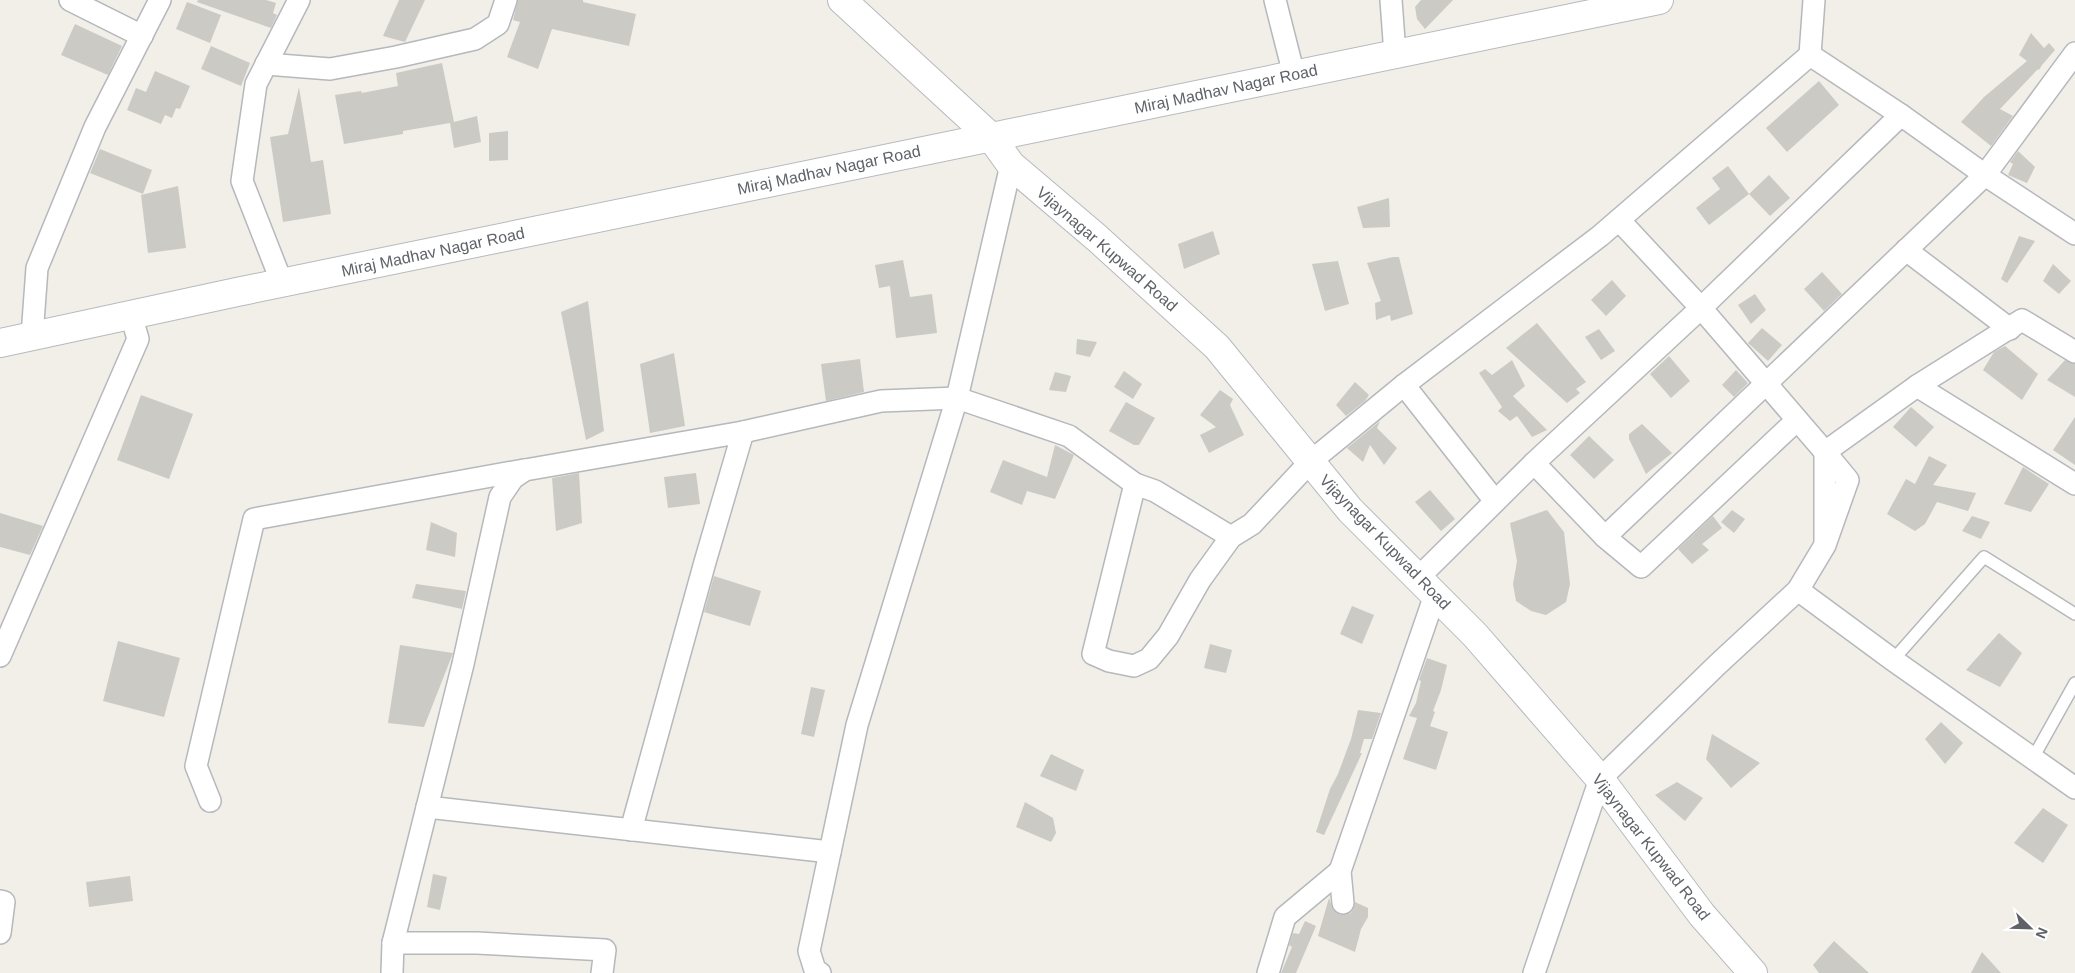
<svg xmlns="http://www.w3.org/2000/svg" width="2075" height="973" viewBox="0 0 2075 973" font-family="Helvetica,sans-serif">
	<rect width="100%" height="100%" fill="#f1efe8"/>
	<g fill="#cccac5">
		<polygon points="198,0 266,0 276,3 273,13 277,15 271,28 197,2"/>
		<polygon points="399,0 425,0 405,42 383,36"/>
		<polygon points="518,0 583,0 583,2 636,14 629,46 552,29 538,69 507,57 520,22 513,20"/>
		<polygon points="1421,0 1453,0 1425,29 1417,19 1415,7"/>
		<polygon points="187,2 221,15 210,43 176,29"/>
		<polygon points="75,24 122,46 108,75 61,55"/>
		<polygon points="2031,33 2044,48 2049,43 2055,50 2042,65 2039,70 2038,69 2000,109 2013,116 1991,146 1961,122 1984,97 2027,61 2019,55"/>
		<polygon points="211,46 250,63 241,86 201,69"/>
		<polygon points="442,63 454,122 477,116 481,142 454,148 450,123 403,131 403,134 344,144 335,95 361,91 362,93 398,86 396,73"/>
		<polygon points="155,71 190,86 180,109 176,108 172,118 165,115 161,124 127,110 136,88 146,92"/>
		<polygon points="1819,81 1839,105 1787,152 1766,128"/>
		<polygon points="299,87 311,162 323,160 331,214 283,222 270,137 288,134"/>
		<polygon points="508,131 508,160 489,161 489,133"/>
		<polygon points="100,149 152,170 143,194 90,173"/>
		<polygon points="2018,151 2035,167 2027,183 2008,175 2013,164 2010,162"/>
		<polygon points="1728,166 1749,194 1709,225 1696,208 1720,189 1712,178"/>
		<polygon points="1769,175 1790,198 1770,216 1749,194"/>
		<polygon points="178,186 186,248 148,253 141,195"/>
		<polygon points="1389,198 1390,227 1363,228 1357,207"/>
		<polygon points="1213,231 1220,254 1184,269 1178,244"/>
		<polygon points="2019,236 2035,241 2007,283 2001,279"/>
		<polygon points="1393,257 1399,257 1413,314 1391,321 1390,315 1376,320 1375,303 1381,301 1367,263"/>
		<polygon points="903,260 910,297 932,294 937,333 896,338 890,286 879,288 875,265"/>
		<polygon points="1338,261 1349,304 1325,311 1312,264"/>
		<polygon points="2053,264 2071,281 2059,294 2043,281"/>
		<polygon points="1822,272 1842,294 1824,311 1804,289"/>
		<polygon points="1612,280 1626,296 1606,316 1591,300"/>
		<polygon points="1755,294 1766,310 1751,324 1738,305"/>
		<polygon points="588,301 604,431 586,440 561,312"/>
		<polygon points="1537,323 1586,382 1576,389 1580,393 1567,403 1506,348"/>
		<polygon points="1762,328 1782,345 1768,361 1748,343"/>
		<polygon points="1599,329 1615,351 1601,360 1585,337"/>
		<polygon points="1077,339 1097,342 1090,357 1076,354"/>
		<polygon points="2005,346 2038,374 2022,400 1983,370 1994,352"/>
		<polygon points="674,353 685,426 650,433 640,364"/>
		<polygon points="1669,356 1690,381 1671,398 1650,374"/>
		<polygon points="860,359 864,392 826,401 821,364"/>
		<polygon points="1512,360 1525,386 1513,396 1547,430 1532,437 1517,416 1510,421 1498,411 1502,407 1479,373 1485,369 1492,375"/>
		<polygon points="2065,360 2075,364 2075,397 2047,380"/>
		<polygon points="1736,370 1748,383 1734,397 1722,385"/>
		<polygon points="1124,371 1142,384 1133,399 1114,387"/>
		<polygon points="1055,372 1071,376 1066,392 1049,390"/>
		<polygon points="1355,382 1369,395 1365,401 1346,416 1336,405"/>
		<polygon points="1220,390 1233,399 1230,405 1244,435 1209,453 1200,435 1216,427 1200,415"/>
		<polygon points="141,395 193,414 169,479 117,460"/>
		<polygon points="1126,402 1155,418 1139,445 1134,445 1109,431"/>
		<polygon points="1911,407 1934,427 1916,447 1893,427"/>
		<polygon points="2075,417 2075,465 2053,450"/>
		<polygon points="1380,421 1377,428 1397,448 1384,465 1370,445 1363,462 1347,448"/>
		<polygon points="1642,424 1672,453 1646,474 1629,439 1629,434"/>
		<polygon points="1589,436 1614,460 1594,479 1570,455"/>
		<polygon points="1055,445 1074,455 1055,499 1027,491 1022,505 990,492 1003,460 1047,477"/>
		<polygon points="1929,456 1947,465 1933,485 1976,493 1968,511 1937,502 1925,524 1915,531 1887,514 1906,479 1915,484"/>
		<polygon points="2023,467 2049,484 2031,512 2004,504"/>
		<polygon points="579,473 582,523 556,531 552,478"/>
		<polygon points="696,473 700,504 668,508 664,477"/>
		<polygon points="1430,490 1455,519 1441,531 1415,502"/>
		<polygon points="1547,510 1564,532 1570,584 1566,602 1546,615 1531,611 1516,601 1513,584 1517,561 1510,523"/>
		<polygon points="1732,510 1745,519 1734,533 1721,522"/>
		<polygon points="0,513 43,526 30,555 0,547"/>
		<polygon points="1713,516 1722,528 1702,544 1709,550 1692,564 1678,549"/>
		<polygon points="1972,516 1990,522 1981,539 1962,531"/>
		<polygon points="431,522 457,533 455,557 426,550"/>
		<polygon points="714,576 761,591 750,626 704,612"/>
		<polygon points="416,584 466,591 462,609 412,598"/>
		<polygon points="1352,606 1374,615 1362,644 1340,634"/>
		<polygon points="1999,633 2022,653 2000,687 1966,670"/>
		<polygon points="118,641 180,658 164,717 103,701"/>
		<polygon points="1210,644 1232,650 1226,673 1204,668"/>
		<polygon points="400,645 453,653 424,727 388,723"/>
		<polygon points="1427,658 1447,665 1441,690 1433,711 1435,712 1430,726 1448,732 1436,770 1403,759 1417,718 1409,716 1416,703 1421,681 1419,680"/>
		<polygon points="811,687 825,690 814,737 801,734"/>
		<polygon points="1358,710 1381,713 1372,739 1364,739 1360,753 1362,753 1324,835 1316,832 1330,789 1338,774 1351,739"/>
		<polygon points="1941,722 1963,743 1945,764 1925,739"/>
		<polygon points="1712,734 1760,763 1731,788 1706,759"/>
		<polygon points="1051,754 1084,770 1076,791 1040,776"/>
		<polygon points="1677,782 1703,798 1685,821 1655,795"/>
		<polygon points="1025,802 1053,818 1056,833 1051,842 1016,827"/>
		<polygon points="2043,808 2068,825 2043,863 2014,843"/>
		<polygon points="433,874 447,877 440,910 427,907"/>
		<polygon points="130,876 133,901 89,907 86,882"/>
		<polygon points="1329,898 1333,910 1338,914 1345,915 1351,913 1354,908 1355,902 1368,908 1368,917 1361,929 1355,952 1318,936"/>
		<polygon points="1305,921 1316,926 1296,973 1281,973 1292,947 1289,945 1293,933 1299,934"/>
		<polygon points="1834,941 1869,973 1819,973 1813,965"/>
		<polygon points="1982,952 2001,973 1971,973"/>
	</g>
	<g fill="none" stroke-linecap="round" stroke-linejoin="round">
		<defs>
			<g id="lane">
				<polyline points="1893,660 1984,557 2075,614"/>
				<polyline points="2033,758 2075,683"/>
			</g>
			<g id="street">
				<polyline points="70,0 142,36"/>
				<polyline points="1275,0 1294,75"/>
				<polyline points="1391,0 1395,54"/>
				<polyline points="1814,0 1810,55 1901,115 1985,175 2075,53"/>
				<polyline points="266,64 330,69 396,57 475,39 498,24 506,0"/>
				<polyline points="1619,220 1701,308 1825,452 1917,386 2075,484"/>
				<polyline points="1906,250 2010,329"/>
				<polyline points="282,283 242,181 256,84 299,0"/>
				<polyline points="32,336 37,268 95,127 160,0"/>
				<polyline points="1404,385 1495,501"/>
				<polyline points="1917,386 2022,320 2075,352"/>
				<polyline points="1534,463 1605,537 1985,175 2075,234"/>
				<polyline points="1135,484 1093,654 1109,661 1134,666 1149,659 1168,636 1200,580 1231,537 1252,524 1310,462 1404,385 1600,236 1810,55"/>
				<polyline points="1605,537 1641,567 1797,420"/>
				<polyline points="1418,578 1534,463 1701,308 1901,115"/>
				<polyline points="1798,590 1893,660 2075,788"/>
				<polyline points="0,656 138,339 131,315"/>
				<polyline points="210,801 196,766 254,519 524,470"/>
				<polyline points="427,807 830,852"/>
				<polyline points="631,830 705,562 743,432"/>
				<polyline points="0,901 4,902 0,933"/>
				<polyline points="1343,903 1340,871 1435,595"/>
				<polyline points="393,943 477,943 605,950 602,973"/>
				<polyline points="392,973 393,943 463,664 500,497 513,478 525,470 743,432 881,401 957,398 1069,436 1135,484 1155,491 1231,537"/>
				<polyline points="820,973 815,970 809,951 857,725 957,398 1011,165"/>
				<polyline points="1268,973 1285,917 1340,871"/>
				<polyline points="1534,973 1600,779 1717,665 1798,590 1825,545 1848,480 1825,452 1825,545"/>
			</g>
			<g id="secondary">
				<polyline points="842,0 991,137 1011,165 1097,238 1217,347 1350,510 1475,635 1600,779 1702,915 1753,973"/>
				<polyline points="0,343 237,292 1659,0"/>
			</g>
		</defs>
		<use href="#lane" stroke="#b5b8bc" stroke-width="14"/>
		<use href="#street" stroke="#b5b8bc" stroke-width="24"/>
		<use href="#secondary" stroke="#b6babf" stroke-width="30"/>
		<use href="#lane" stroke="#fff" stroke-width="11"/>
		<use href="#street" stroke="#fff" stroke-width="21"/>
		<use href="#secondary" stroke="#fff" stroke-width="28"/>
	</g>
	<g text-anchor="middle" dominant-baseline="central" stroke-width="5" stroke-linejoin="round" paint-order="stroke">
		<g font-size="16" fill="#5f6368" stroke="#fff">
			<text transform="translate(1226 89) rotate(-12)">Miraj Madhav Nagar Road</text>
			<text transform="translate(829 170) rotate(-12)">Miraj Madhav Nagar Road</text>
			<text transform="translate(1107 249) rotate(41)">Vijaynagar Kupwad Road</text>
			<text transform="translate(433 252) rotate(-12)">Miraj Madhav Nagar Road</text>
			<text transform="translate(1385 542) rotate(46)">Vijaynagar Kupwad Road</text>
			<text transform="translate(1651 847) rotate(52)">Vijaynagar Kupwad Road</text>
		</g>
	</g>
	<g transform="translate(2030 928) rotate(113)" stroke="#ffffff" stroke-width="4" paint-order="stroke">
	<path d="M0-4L9 19L0 12L-9 19Z" fill="#5f6368"/>
	<text y="-8" font-size="14" font-weight="bold" text-anchor="middle" fill="#5f6368">N</text>
	</g>
</svg>
